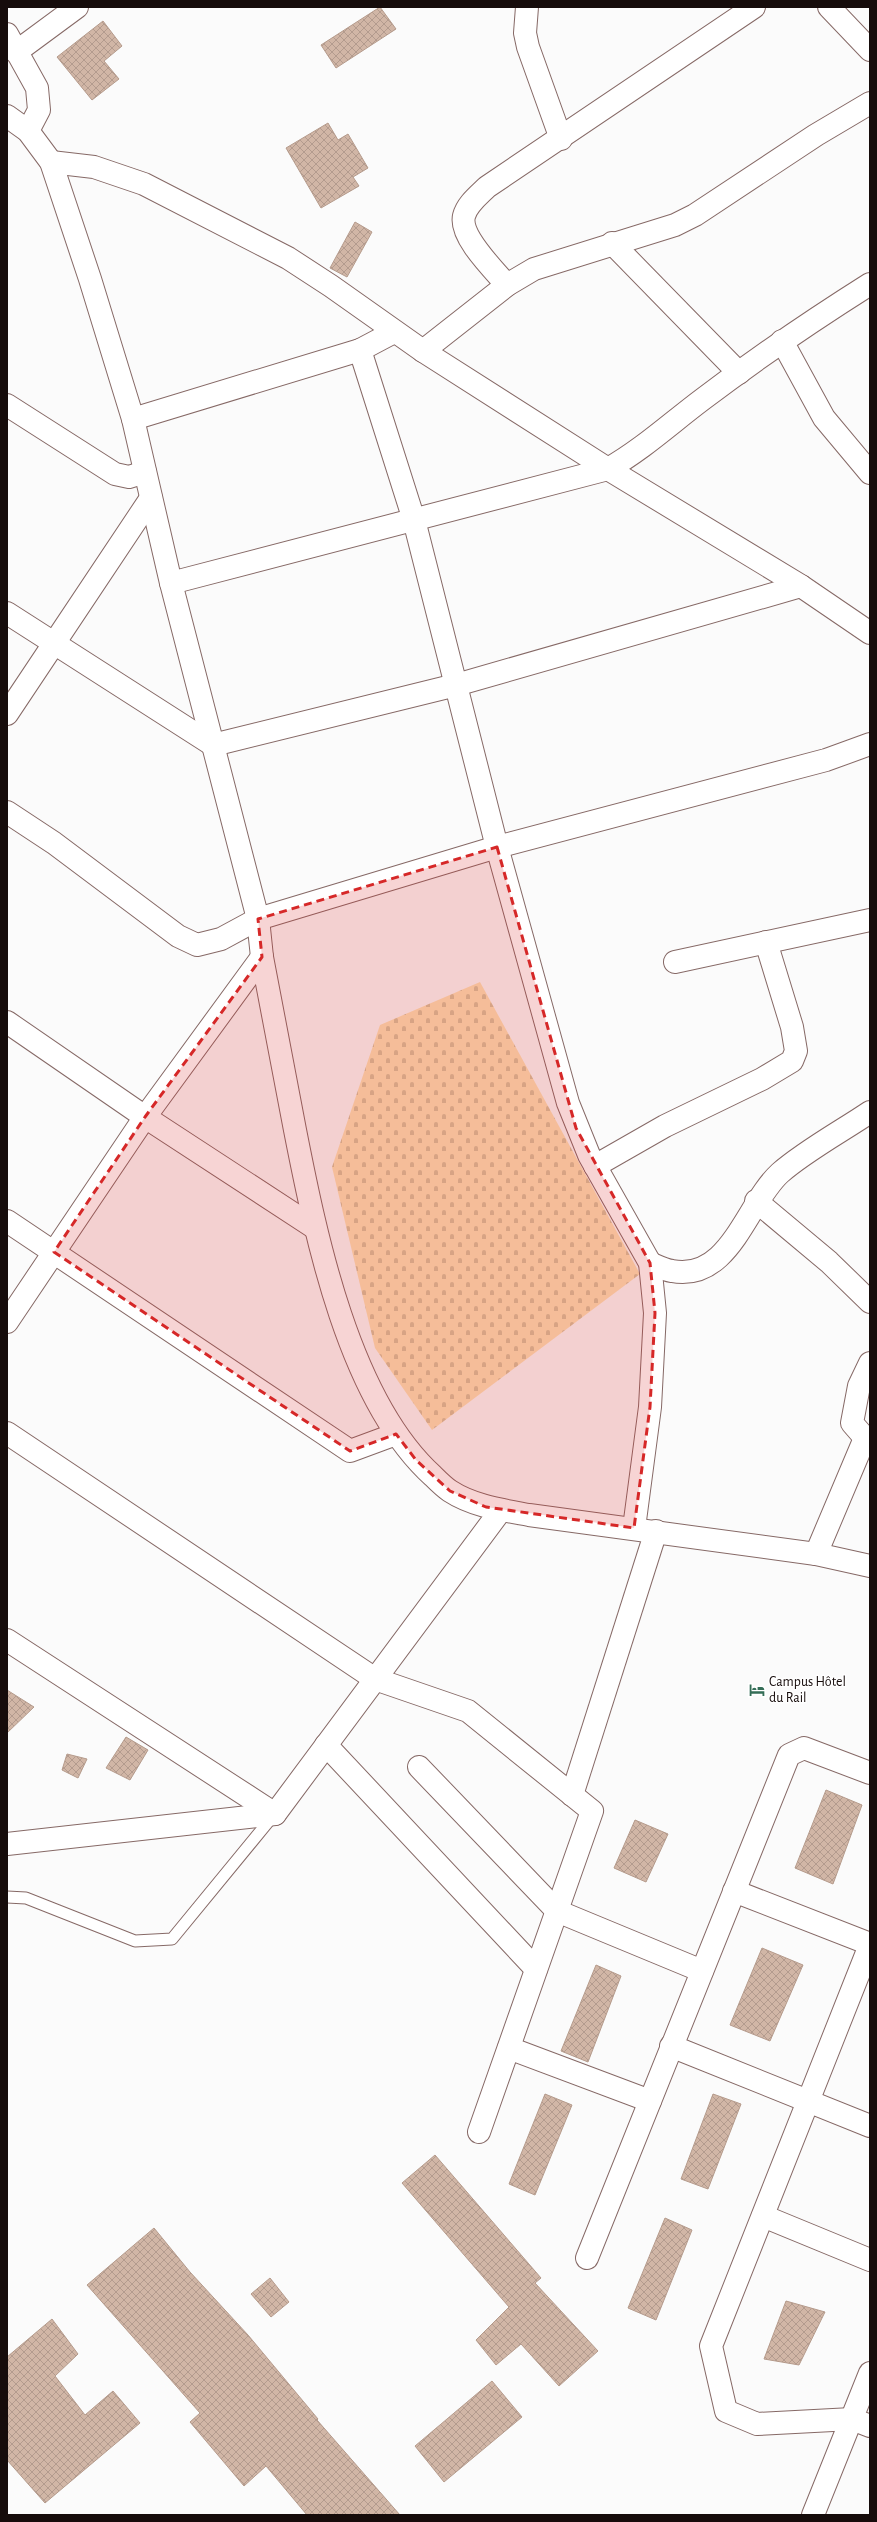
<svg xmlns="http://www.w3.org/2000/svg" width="877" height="2522" viewBox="0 0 877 2522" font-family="'Alegreya Sans',sans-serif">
	<defs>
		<pattern id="cemetery-stones" width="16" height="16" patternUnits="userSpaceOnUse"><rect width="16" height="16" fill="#fde3b6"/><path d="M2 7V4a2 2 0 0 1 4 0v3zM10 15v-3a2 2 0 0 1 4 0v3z" fill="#d8c29b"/></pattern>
		<pattern id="building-cross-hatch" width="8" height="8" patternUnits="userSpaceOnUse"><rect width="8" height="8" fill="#d1b6a6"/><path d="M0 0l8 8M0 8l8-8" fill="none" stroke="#b39b8e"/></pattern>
	</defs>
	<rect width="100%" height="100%" fill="#fbfbfb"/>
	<polygon fill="url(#cemetery-stones)" points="480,982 640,1274 432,1430 375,1348 332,1167 380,1025"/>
	<g fill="url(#building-cross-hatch)" stroke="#b59b8c">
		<polygon points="380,7 396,29 336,68 321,45"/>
		<polygon points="103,21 122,46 104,61 119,79 92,100 57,57"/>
		<polygon points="328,123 338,140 348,134 368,168 353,177 359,186 321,208 286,148"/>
		<polygon points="355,222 372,232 347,277 330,268"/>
		<polygon points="7,1690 34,1707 7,1733"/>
		<polygon points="126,1737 148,1750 130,1780 106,1768"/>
		<polygon points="67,1754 87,1759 78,1778 62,1770"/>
		<polygon points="826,1790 862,1805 833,1884 795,1868"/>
		<polygon points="635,1820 668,1834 646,1882 614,1868"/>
		<polygon points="762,1948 803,1965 770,2041 730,2025"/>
		<polygon points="596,1965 621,1976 588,2062 561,2051"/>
		<polygon points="545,2094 572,2105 535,2195 509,2184"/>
		<polygon points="713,2094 741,2104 708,2189 681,2179"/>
		<polygon points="435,2155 541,2278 535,2283 598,2351 559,2386 521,2344 496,2365 476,2340 509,2307 402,2183"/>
		<polygon points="665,2218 692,2230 656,2320 628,2308"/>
		<polygon points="154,2228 190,2272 248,2335 318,2419 317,2420 400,2515 307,2515 266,2466 244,2486 190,2422 200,2413 87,2285"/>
		<polygon points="270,2278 289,2302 271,2317 251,2294"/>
		<polygon points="786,2301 825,2312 799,2365 764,2359"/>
		<polygon points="52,2319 78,2354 55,2376 85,2415 113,2391 140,2423 45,2503 7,2460 7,2357"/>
		<polygon points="492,2381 522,2417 444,2482 415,2446"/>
	</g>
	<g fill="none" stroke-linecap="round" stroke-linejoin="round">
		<defs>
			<polyline id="service" points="7,1897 26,1898 135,1941 172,1939 273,1816"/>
			<g id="minor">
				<polyline points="527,7 525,33 528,47 561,139"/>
				<polyline points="829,7 870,50"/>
				<polyline points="7,34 37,88 39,110 28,131"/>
				<polyline points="16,52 77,7"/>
				<polyline points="51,162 94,167 144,184 288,258 331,286 423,351 608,469 801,586 870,633"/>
				<polyline points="612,243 739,373"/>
				<path d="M 507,285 C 494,270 459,236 464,216 C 467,204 479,195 487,187 L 754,7"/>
				<polyline points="782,341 824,418 870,473"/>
				<polyline points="360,350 414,520 497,847 568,1103 589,1155 650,1263 655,1313 650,1407 634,1528"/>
				<polyline points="423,351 507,285 534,269 675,225 695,215 816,135 870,103"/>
				<polyline points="7,405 115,474 129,477 145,472"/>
				<polyline points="133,419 360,350 394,332"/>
				<path d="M 171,583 L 608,469 C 643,449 671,423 703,399 C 757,358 813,320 870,284"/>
				<polyline points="7,613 213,745 456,685 801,586"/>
				<polyline points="7,714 151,498"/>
				<polyline points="7,812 54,843 178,936 197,945 221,939 258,919 497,847 826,760 870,744"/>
				<polyline points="675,962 870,920"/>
				<polyline points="7,1022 145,1117 315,1228"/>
				<polyline points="595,1166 665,1126 762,1079 792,1061 796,1051 792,1027 766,942"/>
				<polyline points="756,1201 829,1262 870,1302"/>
				<polyline points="7,1221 350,1451 396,1434"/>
				<path d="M 650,1263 C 657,1266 665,1270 672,1271 C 730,1282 746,1204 780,1173 C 805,1151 842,1131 870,1112"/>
				<polyline points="7,1322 145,1117 262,957"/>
				<polyline points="870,1363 859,1386 852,1423 865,1438 870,1440"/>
				<polyline points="7,1433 375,1679 468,1711 592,1811 479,2132"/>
				<polyline points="816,1554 865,1438"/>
				<polyline points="7,1640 275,1814"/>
				<polyline points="326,1745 536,1969"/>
				<polyline points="419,1767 557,1911 702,1971"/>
				<polyline points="572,1795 656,1531"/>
				<polyline points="7,1844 275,1814 501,1510"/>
				<polyline points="734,1891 870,1944"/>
				<polyline points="870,1945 711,2346 726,2411 757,2424 852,2419 870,2426"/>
				<polyline points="671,2046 870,2126"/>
				<polyline points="509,2048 650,2101"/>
				<polyline points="763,2216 870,2260"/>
				<polyline points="587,2258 789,1755 804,1748 870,1773"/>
				<polyline points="813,2515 870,2373"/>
			</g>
			<path id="tertiary" d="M 7,116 L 28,131 L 51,162 L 90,279 L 133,419 L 171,583 L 258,919 L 262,957 C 273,1014 284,1072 295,1130 C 316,1237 349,1400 433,1476 C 438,1481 444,1487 450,1491 C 473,1506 502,1510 529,1515 L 816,1554 L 870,1566"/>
		</defs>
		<use href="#service" stroke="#866966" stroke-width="13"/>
		<use href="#minor" stroke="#866966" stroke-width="24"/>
		<use href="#tertiary" stroke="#866966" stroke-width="24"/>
		<use href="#service" stroke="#fff" stroke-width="11"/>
		<use href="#minor" stroke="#fff" stroke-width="22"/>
		<use href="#tertiary" stroke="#fff" stroke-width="22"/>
	</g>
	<path fill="#d62828" fill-opacity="0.2" stroke="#d62828" stroke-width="3" stroke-dasharray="8 5" stroke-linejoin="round" d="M 497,847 L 576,1128 L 650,1263 L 655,1313 L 650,1407 L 634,1528 L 486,1507 L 450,1491 L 416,1460 L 396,1434 L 350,1451 L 54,1252 L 145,1117 L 262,957 L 258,919 Z"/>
	<defs>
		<symbol id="hotel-bare" viewBox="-9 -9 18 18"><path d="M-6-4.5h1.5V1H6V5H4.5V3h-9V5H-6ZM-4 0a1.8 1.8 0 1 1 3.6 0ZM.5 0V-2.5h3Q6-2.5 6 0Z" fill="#356e57" stroke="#fff" stroke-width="2.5" paint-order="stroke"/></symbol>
	</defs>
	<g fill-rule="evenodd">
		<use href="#hotel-bare" x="746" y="1679" width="22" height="22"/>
	</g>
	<g text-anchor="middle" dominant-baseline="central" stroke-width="3" stroke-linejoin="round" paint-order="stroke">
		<g font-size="14" fill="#160c0b" stroke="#fff" text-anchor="start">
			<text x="769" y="1682">Campus Hôtel<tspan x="769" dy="16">du Rail</tspan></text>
		</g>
	</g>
	<rect width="877" height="2522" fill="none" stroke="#160c0b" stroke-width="16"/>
</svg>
